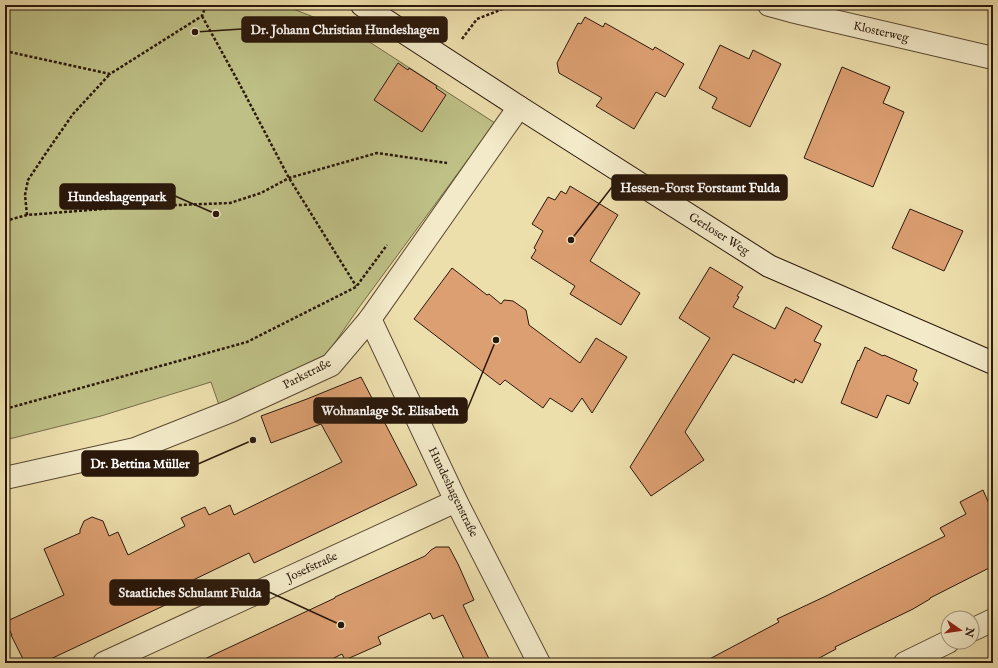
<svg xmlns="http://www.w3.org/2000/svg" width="998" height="668" viewBox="0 0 998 668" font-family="'IM FELL English',serif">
	<rect width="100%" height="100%" fill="#eddfac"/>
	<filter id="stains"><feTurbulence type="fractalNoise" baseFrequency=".005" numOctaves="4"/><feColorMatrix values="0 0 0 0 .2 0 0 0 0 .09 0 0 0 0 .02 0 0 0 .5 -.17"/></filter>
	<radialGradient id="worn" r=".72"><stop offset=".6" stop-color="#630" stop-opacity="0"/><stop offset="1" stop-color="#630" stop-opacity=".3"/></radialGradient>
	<polygon fill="#bec086" stroke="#746c48" points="5,5 283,5 357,34 495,123 360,306 327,354 219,405 211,382 101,416 5,440"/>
	<g fill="#dc9f71" stroke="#2a180b">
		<polygon points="585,17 603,27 605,23 653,50 655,47 684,64 665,97 656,92 634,129 596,106 602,98 559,73 557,63 578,23 581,24"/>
		<polygon points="720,45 749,59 753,50 781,64 750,127 712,108 717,98 699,88"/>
		<polygon points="398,63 408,70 409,68 437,86 436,88 446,95 422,132 374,100"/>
		<polygon points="842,67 890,87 883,103 904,112 873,187 804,158"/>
		<polygon points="570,186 618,215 590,261 640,293 621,325 570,294 575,286 531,258 536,250 534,248 543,231 532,224 548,197 555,200 561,191 566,194"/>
		<polygon points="910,209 963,231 944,271 892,248"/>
		<polygon points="710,267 743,287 737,296 739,297 733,307 775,329 786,307 822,326 814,341 821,344 802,383 795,379 794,383 733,354 685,432 704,460 651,496 630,467 710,338 679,318"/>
		<polygon points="452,268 487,295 489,294 501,304 504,300 513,301 526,310 529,325 580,363 596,338 627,357 592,413 582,398 572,412 550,398 543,408 505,380 500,385 414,319"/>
		<polygon points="865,347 883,356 884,355 917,370 913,380 918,383 909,404 887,395 877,418 841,403 858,360 859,361"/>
		<polygon points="361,377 417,485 254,563 249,553 189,582 193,592 42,663 25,663 11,635 12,635 5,622 64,595 44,549 80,533 80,530 84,521 92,517 103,521 109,536 118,532 128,555 185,526 181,518 205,507 209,515 230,505 234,515 342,462 321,424 271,443 261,416 307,399"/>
		<polygon points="983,490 993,513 993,566 930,598 930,599 913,609 835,647 836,649 810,663 702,663 779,622 777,619 826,596 945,536 940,528 966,514 960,502"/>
		<polygon points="436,547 449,547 458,564 474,600 463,605 491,663 466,663 443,615 433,619 430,613 378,637 381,644 345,660 342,654 324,663 196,663 335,598 335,597 425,556 431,550"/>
	</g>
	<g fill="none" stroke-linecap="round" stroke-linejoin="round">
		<defs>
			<g id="street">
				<polyline points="769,5 791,11 993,58"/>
				<polyline points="370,319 456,501 539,663"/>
				<polyline points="5,478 135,449 231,411 331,365 370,319 519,107"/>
				<polyline points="972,630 993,620"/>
				<polyline points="104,663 456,501"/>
				<polyline points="905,663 948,642"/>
			</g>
			<polyline id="secondary" points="362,5 519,107 769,266 993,363"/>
		</defs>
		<use href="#street" stroke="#5b4a33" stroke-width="24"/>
		<use href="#secondary" stroke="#2a180b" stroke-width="24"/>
		<g stroke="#2a180b" stroke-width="2.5" stroke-dasharray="3 2" stroke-linecap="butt">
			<polyline points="202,16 239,83 289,178 356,286"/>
			<polyline points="462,39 477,19 513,5"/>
			<polyline points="5,51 110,74 202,16 206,5"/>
			<polyline points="27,215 25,195 28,180 46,153 73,114 110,74"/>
			<polyline points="5,221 27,215 128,207 230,203 261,193 289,178 377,153 447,163"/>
			<polyline points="5,409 247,342 356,287 387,245"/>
		</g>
		<use href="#street" stroke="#f3eac9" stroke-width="22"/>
		<use href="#secondary" stroke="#f3eac9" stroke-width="22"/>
	</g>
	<g text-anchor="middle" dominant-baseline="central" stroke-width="3" stroke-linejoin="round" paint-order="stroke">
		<g font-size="12" fill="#2a180b" stroke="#f3eac9">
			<text transform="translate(881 32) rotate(13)">Klosterweg</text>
			<text transform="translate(719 234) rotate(32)">Gerloser Weg</text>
			<text transform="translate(307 374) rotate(-27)">Parkstraße</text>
			<text transform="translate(453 492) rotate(64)">Hundeshagenstraße</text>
			<text transform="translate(312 567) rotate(-25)">Josefstraße</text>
		</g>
	</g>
	<path fill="none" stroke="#2a180b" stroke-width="1.5" d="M195 32L242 29M571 240L612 187M216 214L175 196M496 340L467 410M253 440L198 464M341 625L269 592"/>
	<g fill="#2a180b" stroke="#f3eac9" stroke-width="1.5">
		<circle cx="195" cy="32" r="4"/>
		<circle cx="571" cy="240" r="4"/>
		<circle cx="216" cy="214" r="4"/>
		<circle cx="496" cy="340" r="4"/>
		<circle cx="253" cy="440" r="4"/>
		<circle cx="341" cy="625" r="4"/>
	</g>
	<g fill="#2a180b" stroke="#2a180b" stroke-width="1.5">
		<rect x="242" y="17" width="205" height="25" rx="4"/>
		<rect x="612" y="175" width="175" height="25" rx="4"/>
		<rect x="60" y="184" width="115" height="25" rx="4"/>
		<rect x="314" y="398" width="153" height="25" rx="4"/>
		<rect x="82" y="451" width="116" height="25" rx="4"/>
		<rect x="110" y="580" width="159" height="25" rx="4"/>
	</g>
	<g font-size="13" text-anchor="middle" font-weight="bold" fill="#fff">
		<text x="345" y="34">Dr. Johann Christian Hundeshagen</text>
		<text x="700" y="192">Hessen-Forst Forstamt Fulda</text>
		<text x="117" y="201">Hundeshagenpark</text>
		<text x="390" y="415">Wohnanlage St. Elisabeth</text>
		<text x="140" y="468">Dr. Bettina Müller</text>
		<text x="190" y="597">Staatliches Schulamt Fulda</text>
	</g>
	<rect width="998" height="668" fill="none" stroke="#eddfac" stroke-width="20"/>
	<rect x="6" y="6" width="986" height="656" fill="none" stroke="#2a180b" stroke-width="2"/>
	<rect x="10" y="10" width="978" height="648" fill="none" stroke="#2a180b"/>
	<g transform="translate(960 630) rotate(103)"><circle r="19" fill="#f3eac9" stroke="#a3967d"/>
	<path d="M0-3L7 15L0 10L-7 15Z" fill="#8f2418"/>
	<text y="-6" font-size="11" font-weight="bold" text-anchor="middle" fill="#2a180b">N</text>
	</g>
	<rect width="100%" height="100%" filter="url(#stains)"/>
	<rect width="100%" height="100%" fill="url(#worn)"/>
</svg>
